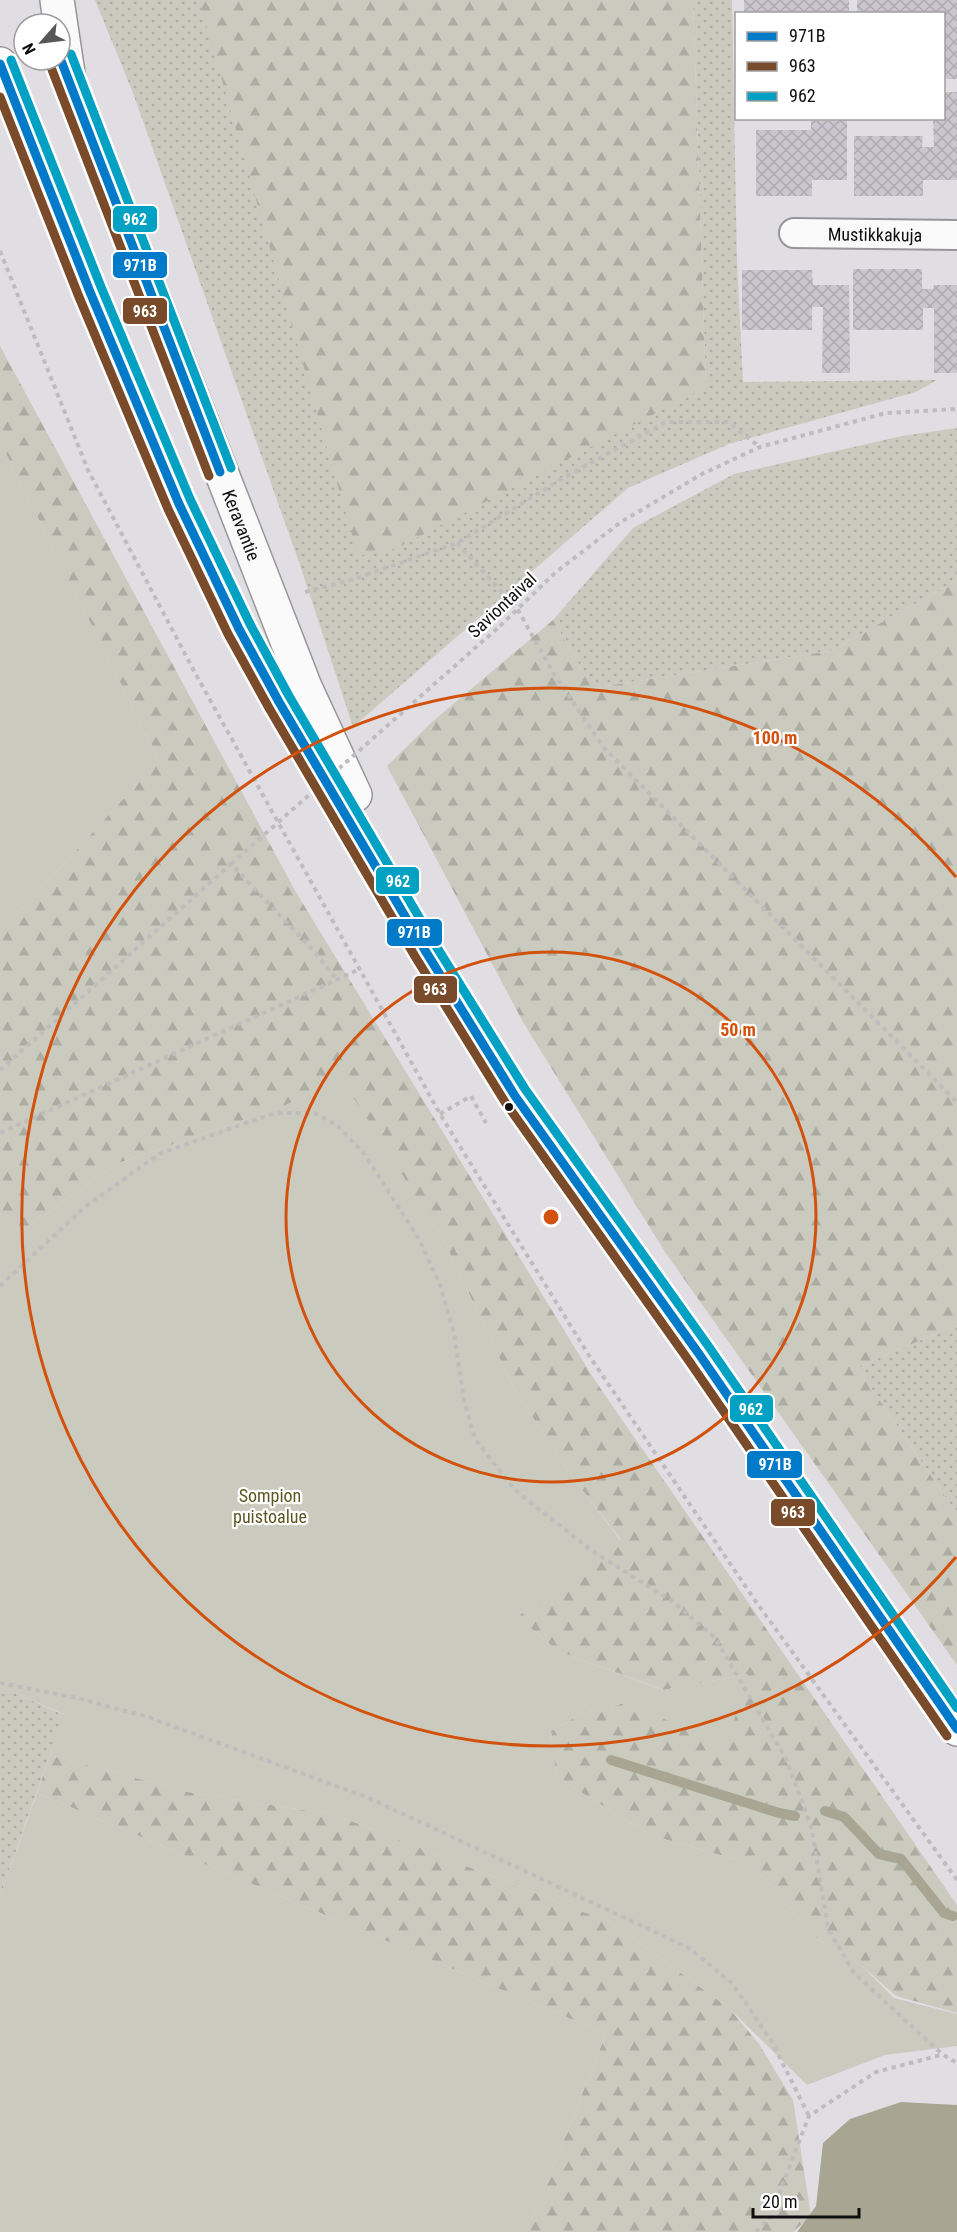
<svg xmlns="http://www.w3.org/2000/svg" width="957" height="2232" viewBox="0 0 957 2232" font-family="'Roboto Condensed',sans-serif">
	<defs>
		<pattern id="grass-dots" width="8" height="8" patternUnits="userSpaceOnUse" patternTransform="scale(1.5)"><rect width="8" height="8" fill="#cbcabf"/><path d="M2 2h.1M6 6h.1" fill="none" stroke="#adaca3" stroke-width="1.8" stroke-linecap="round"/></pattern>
		<pattern id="forest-firs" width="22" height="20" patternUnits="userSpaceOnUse" patternTransform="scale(1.5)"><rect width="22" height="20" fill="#cbcabf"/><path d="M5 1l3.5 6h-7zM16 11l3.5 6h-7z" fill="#adaca3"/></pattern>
		<pattern id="building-cross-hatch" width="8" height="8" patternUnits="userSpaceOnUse" patternTransform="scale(1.5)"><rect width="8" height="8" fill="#cbc6ce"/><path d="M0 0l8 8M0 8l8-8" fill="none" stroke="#ada9b0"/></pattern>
	</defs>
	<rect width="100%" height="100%" fill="#e0dee2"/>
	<g fill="url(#grass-dots)">
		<polygon points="95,0 200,0 706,387 693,0 732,0 737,261 743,382 937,380 916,392 729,444 628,488 353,727 301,568 133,93"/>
		<polygon points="957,428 957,575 951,584 830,651 593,688 553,620 633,528 734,474 902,436"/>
		<polygon points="957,1325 957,1514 857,1367"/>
		<polygon points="0,1686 64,1715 0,1896"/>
	</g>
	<g fill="url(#forest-firs)">
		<polygon points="199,0 693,0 706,387 397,548 358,556"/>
		<polygon points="0,346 297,894 594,1379 957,1905 957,2013 896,1996 861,1965 806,1932 791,1908 751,1864 650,1835 556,1777 551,1731 581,1714 624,1703 727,1743 747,1674 664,1690 558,1651 517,1617 621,1540 570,1474 514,1389 444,1241 340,1077 284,1106 116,1164 21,1232 0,1213 0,933 159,760 0,442"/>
		<polygon points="957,575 957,1325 857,1367 957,1514 957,1665 665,1252 523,1022 387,766 432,722 553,620 593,688 830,651 951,584"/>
		<polygon points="50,1755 188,1792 336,1815 612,1923 729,2008 759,2044 793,2100 811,2216 793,2232 527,2232 606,2034 37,1793"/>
	</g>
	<g fill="#cbcabf">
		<polygon points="0,442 159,760 0,933"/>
		<polygon points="340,1076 444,1241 514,1389 570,1474 621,1541 517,1617 558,1651 663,1690 748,1674 727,1744 624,1703 581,1714 551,1731 556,1777 650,1835 751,1864 791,1908 806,1932 861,1965 894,1998 957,2014 957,2046 885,2055 807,2085 729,2008 612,1923 336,1815 188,1792 50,1755 63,1714 0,1686 0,1213 21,1232 116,1164 284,1106"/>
		<polygon points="37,1793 606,2034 527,2232 0,2232 0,1896"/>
	</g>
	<polygon fill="#a8a692" points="901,2102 957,2105 957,2232 797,2232 816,2206 823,2143 850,2119"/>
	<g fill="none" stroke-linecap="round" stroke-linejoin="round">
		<g stroke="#a8a692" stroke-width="10">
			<polyline points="611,1760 779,1813 795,1816"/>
			<polyline points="825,1811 844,1817 879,1854 901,1859 944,1913 953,1916"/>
		</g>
	</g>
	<g fill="url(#building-cross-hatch)">
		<rect x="744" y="0" width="105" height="14"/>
		<polygon points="857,0 957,0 957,79 944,79 944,14 857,14"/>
		<polygon points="944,92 957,92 957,180 923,180 923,196 854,196 854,136 923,136 922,147 934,147 933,118 944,118"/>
		<polygon points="838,118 847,118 847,180 812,180 812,196 756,196 756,130 811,130 811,121 838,121"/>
		<polygon points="853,269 922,269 922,289 933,289 934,285 957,285 957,373 934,373 934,308 923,308 923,330 853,330"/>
		<polygon points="742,270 812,270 813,285 849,285 850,373 822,373 823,307 812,307 812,330 742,330"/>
	</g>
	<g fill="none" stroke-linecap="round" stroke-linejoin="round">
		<defs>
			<g id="minor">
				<path id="s1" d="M 794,233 L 957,235"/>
			</g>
			<g id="primary">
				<polyline points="57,0 69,80"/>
				<path id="s2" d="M 60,58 L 305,687 L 355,795"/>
				<polyline points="0,64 90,292 179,504 239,629 279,702 426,952 515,1096 699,1354 957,1729"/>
			</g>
		</defs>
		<use href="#minor" stroke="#969598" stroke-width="32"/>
		<use href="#primary" stroke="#969598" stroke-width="36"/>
		<g stroke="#bdbdbd" stroke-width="4" stroke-dasharray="4.5 4.5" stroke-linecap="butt">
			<polyline points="0,251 88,470 194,671 440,1114 588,1354 754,1599 957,1880"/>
			<polyline points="457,543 518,610 554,674 604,748 957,1102"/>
			<polyline points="305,592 351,580 457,543 565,477 666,422 728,422 760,447"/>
			<polyline points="500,626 556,572 621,522 702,474 760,447 886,413 957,409"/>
			<polyline points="0,1070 231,864 313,950 336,979"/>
			<polyline points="440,1114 471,1096 486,1123"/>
			<polyline points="0,1133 360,969"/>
			<polyline points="0,1286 86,1206 161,1153 275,1113 314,1113 337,1125 365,1155 419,1239 439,1282 454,1333 464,1401 475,1439 515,1490 592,1551 672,1601 715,1638 786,1759 803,1804 812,1830 828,1929 854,1973 942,2054 957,2063"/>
			<polyline points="0,1683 77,1698 148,1717 369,1798 689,1948 732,1983 772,2042 809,2116"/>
			<polyline points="756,2232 770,2217 809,2116 876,2072 941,2055"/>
		</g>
		<use href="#minor" stroke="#fafafb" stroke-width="28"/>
		<use href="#primary" stroke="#fafafb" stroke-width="33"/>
		<polyline stroke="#bdbdbd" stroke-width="4" stroke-dasharray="4.5 4.5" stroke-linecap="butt" points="231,864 500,626"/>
		<defs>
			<g id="bus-1">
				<polyline points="60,58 220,472"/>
				<polyline points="0,64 90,292 179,504 239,629 279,702 426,952 515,1096 699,1354 957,1729"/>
			</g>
			<g id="bus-2">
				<polyline points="49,62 209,476"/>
				<polyline points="0,97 79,297 168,509 228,634 269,708 416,958 505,1102 689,1361 947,1736"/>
			</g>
			<g id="bus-3">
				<polyline points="71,54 231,468"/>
				<polyline points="11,60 101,287 190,499 250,624 289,696 436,946 525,1089 709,1347 957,1708"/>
			</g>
		</defs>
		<use href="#bus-1" stroke="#fff" stroke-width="14"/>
		<use href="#bus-2" stroke="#fff" stroke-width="14"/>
		<use href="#bus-3" stroke="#fff" stroke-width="14"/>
		<use href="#bus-1" stroke="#007ac9" stroke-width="9"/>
		<use href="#bus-2" stroke="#7a4b2a" stroke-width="9"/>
		<use href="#bus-3" stroke="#01a1c4" stroke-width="9"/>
	</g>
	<g fill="none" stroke="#d2510c" stroke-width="3">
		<circle cx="551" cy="1217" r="265"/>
		<path d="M956 1557A529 529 0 1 1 956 877"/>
	</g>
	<circle fill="#0e0d0f" stroke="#fff" stroke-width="2" cx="509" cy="1107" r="5"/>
	<g text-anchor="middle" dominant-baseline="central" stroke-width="4.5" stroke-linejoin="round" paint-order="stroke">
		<g font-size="18" fill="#0e0d0f" stroke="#fff">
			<text stroke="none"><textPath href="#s1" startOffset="81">Mustikkakuja</textPath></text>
			<text stroke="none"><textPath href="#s2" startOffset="501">Keravantie</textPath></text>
			<text transform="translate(502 605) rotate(-43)">Saviontaival</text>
		</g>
		<g font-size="18" fill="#5c5722" stroke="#fff">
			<text x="270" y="1495">Sompion<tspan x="270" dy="21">puistoalue</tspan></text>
		</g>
	</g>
	<circle cx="551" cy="1217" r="9" fill="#d2510c" stroke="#fff" stroke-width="3"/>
	<g font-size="18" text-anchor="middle" font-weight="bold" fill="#d2510c" stroke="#fff" stroke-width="4.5" stroke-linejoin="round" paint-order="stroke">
		<text x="775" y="744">100 m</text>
		<text x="738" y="1036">50 m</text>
	</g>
	<g stroke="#fff" stroke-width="2">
		<rect x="112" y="205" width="46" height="28" rx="6" fill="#01a1c4"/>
		<rect x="112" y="251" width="56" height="28" rx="6" fill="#007ac9"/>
		<rect x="122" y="297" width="46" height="28" rx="6" fill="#7a4b2a"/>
		<rect x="375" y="866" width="45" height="29" rx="6" fill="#01a1c4"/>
		<rect x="386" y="918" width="57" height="29" rx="6" fill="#007ac9"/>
		<rect x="413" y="975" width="45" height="29" rx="6" fill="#7a4b2a"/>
		<rect x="729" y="1394" width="45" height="29" rx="6" fill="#01a1c4"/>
		<rect x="746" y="1450" width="57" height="29" rx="6" fill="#007ac9"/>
		<rect x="770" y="1498" width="46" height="29" rx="6" fill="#7a4b2a"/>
	</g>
	<g font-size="16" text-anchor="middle" font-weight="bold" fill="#fff">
		<text x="135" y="225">962</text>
		<text x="140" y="271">971B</text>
		<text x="145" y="317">963</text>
		<text x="398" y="887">962</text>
		<text x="414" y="938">971B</text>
		<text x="435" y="995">963</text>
		<text x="751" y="1415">962</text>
		<text x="775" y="1470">971B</text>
		<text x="793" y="1518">963</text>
	</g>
	<rect x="735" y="12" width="210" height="108" fill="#ffffff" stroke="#9f9e9f" stroke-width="1.5"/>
	<rect x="747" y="32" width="30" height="9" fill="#007ac9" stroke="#9f9e9f" stroke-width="1.5"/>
	<text x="789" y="42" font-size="18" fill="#0e0d0f">971B</text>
	<rect x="747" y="62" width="30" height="9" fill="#7a4b2a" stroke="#9f9e9f" stroke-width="1.5"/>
	<text x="789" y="72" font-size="18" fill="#0e0d0f">963</text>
	<rect x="747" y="92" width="30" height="9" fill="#01a1c4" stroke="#9f9e9f" stroke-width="1.5"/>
	<text x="789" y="102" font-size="18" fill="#0e0d0f">962</text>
	<g transform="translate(42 42) rotate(242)"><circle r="28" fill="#ffffff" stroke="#9f9e9f" stroke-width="1.5"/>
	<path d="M0-4.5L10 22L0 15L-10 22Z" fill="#585659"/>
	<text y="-9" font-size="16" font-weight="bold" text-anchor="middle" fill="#0e0d0f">N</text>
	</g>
	<path d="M753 2208v9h106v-9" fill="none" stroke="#0e0d0f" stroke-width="3"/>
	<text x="762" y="2208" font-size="18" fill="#0e0d0f" stroke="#ffffff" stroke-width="4.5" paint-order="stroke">20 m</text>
</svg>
